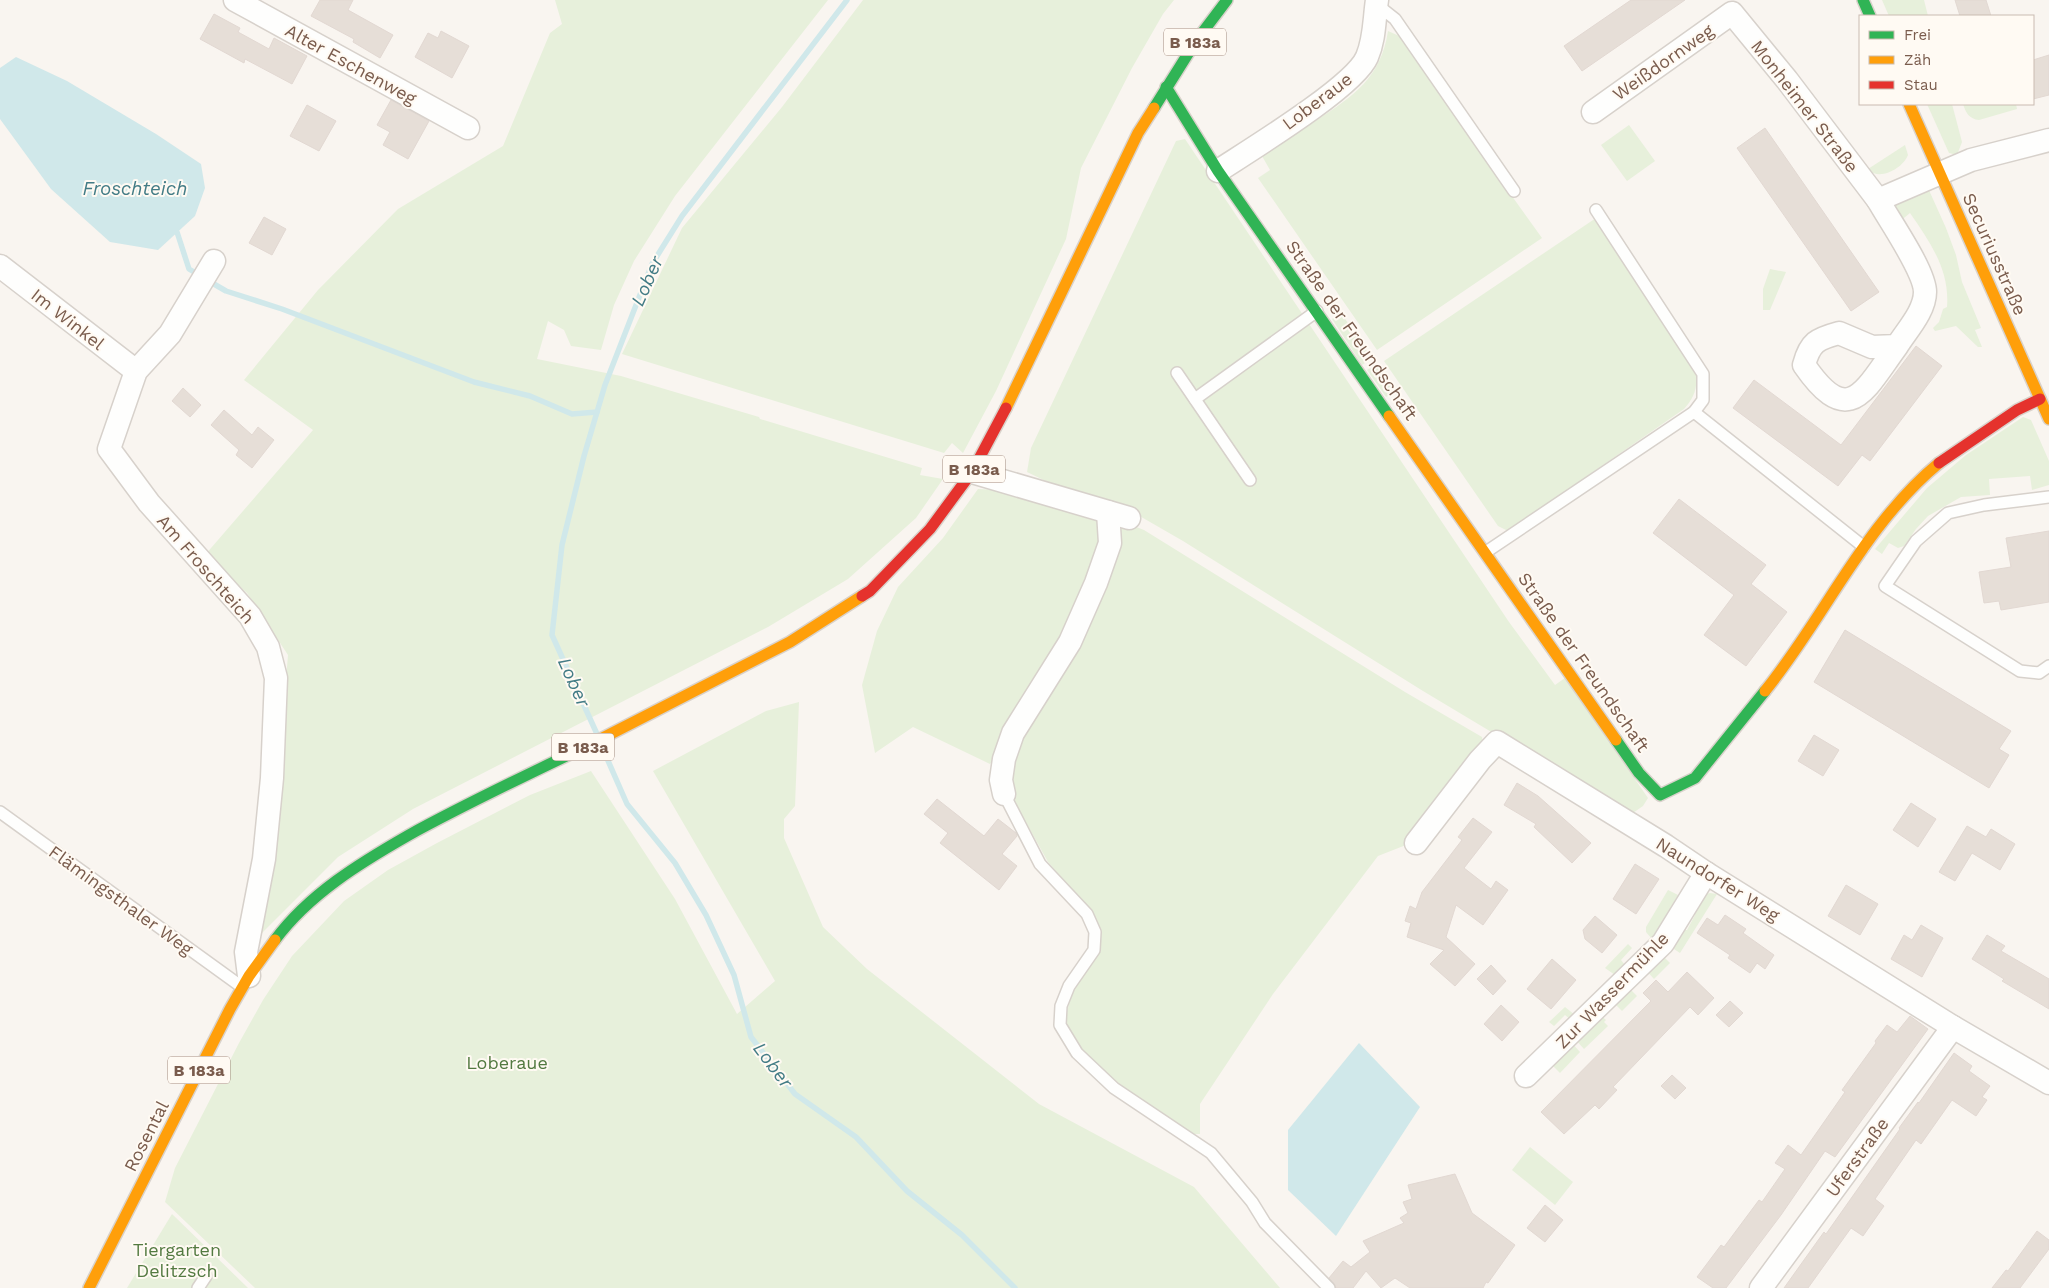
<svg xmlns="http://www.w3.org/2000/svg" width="2049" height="1288" viewBox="0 0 2049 1288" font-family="'Work Sans',sans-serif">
	<rect width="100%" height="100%" fill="#f9f5f0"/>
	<g fill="#e7f0db">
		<polygon points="555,0 828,0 675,196 634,261 614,305 601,350 571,346 564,330 548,321 537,359 621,376 759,417 760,419 922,468 920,475 943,479 916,518 848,579 768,627 413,809 338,857 261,934 273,866 283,715 288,655 247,593 205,555 313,430 244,380 318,290 398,209 503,146 550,33 562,24"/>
		<polygon points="863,0 1174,0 1163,14 1132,68 1081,168 1066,239 996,391 963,453 952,443 944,453 622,354 682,228 782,107"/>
		<polygon points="1882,0 1924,0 1928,16 1889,16"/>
		<path d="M 1388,31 L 1406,39 L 1499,178 L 1542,238 L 1377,350 L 1258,178 L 1270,170 L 1262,156 C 1280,144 1299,132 1317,120 C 1353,96 1381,78 1388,31 Z"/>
		<polygon points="1927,104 1952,104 1962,142 1957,155 1949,153"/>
		<path d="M 1963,104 L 2016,104 L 2017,109 L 1979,120 C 1969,119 1966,113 1963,104 Z"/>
		<polygon points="1629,125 1655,161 1627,181 1601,145"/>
		<polygon points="1185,139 1509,622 1555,685 1565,678 1648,798 1643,806 1630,815 1423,691 1183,541 1117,503 1058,487 1027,472 1031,448 1176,141"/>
		<path d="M 1905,145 L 1908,155 C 1903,168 1879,182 1868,169 Z"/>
		<path d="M 1928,188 L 1946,228 L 1956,255 L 1962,282 L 1981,328 L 1975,330 L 1982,347 L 1978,347 L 1956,326 L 1935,331 L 1933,328 L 1939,322 L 1943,309 L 1947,307 C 1950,270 1930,242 1910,213 L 1899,222 L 1893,208 L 1897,200 Z"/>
		<path d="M 1596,218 L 1695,371 C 1699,386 1694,398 1684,409 L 1508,531 L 1498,526 L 1384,361 Z"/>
		<polygon points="1770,269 1786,272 1770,310 1763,310 1763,289"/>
		<polygon points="1341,313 1372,358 1362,365 1332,319"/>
		<polygon points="1375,364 1394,392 1386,397 1367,370"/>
		<polygon points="2023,417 2031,420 2049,461 2049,485 2032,490 2030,476 1989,479 1990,495 1961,497 1928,516 1916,529 1904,546 1898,548 1889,543 1882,554 1875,549 1927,488 1966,455"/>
		<polygon points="978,489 999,490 1121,521 1144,530 1405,692 1482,737 1483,746 1406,845 1378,856 1273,994 1200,1104 1200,1134 1192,1134 1114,1082 1079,1047 1068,1030 1066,1015 1074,986 1098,954 1100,936 1094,915 1048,862 1008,790 1013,733 990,764 913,727 875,753 862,685 877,631 898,587 943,538"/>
		<polygon points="799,702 795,806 784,819 784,838 823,927 867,969 1039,1104 1194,1187 1280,1288 255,1288 165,1202 175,1168 239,1043 263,1000 292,956 344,901 388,870 437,843 530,795 591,771 675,899 737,1014 775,981 653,771 766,711"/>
		<polygon points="1668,890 1678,895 1652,939 1646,932 1646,927"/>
		<polygon points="1710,893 1717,894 1680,953 1668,945 1678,930 1687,930 1695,915 1690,907 1702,895"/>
		<polygon points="1628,944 1632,948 1621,960 1625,965 1615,975 1605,968"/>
		<polygon points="1660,953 1670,963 1654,979 1645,969"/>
		<polygon points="1627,986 1637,996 1622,1011 1612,1001"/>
		<polygon points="1565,1007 1575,1015 1571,1020 1565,1015 1554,1026 1549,1022"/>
		<polygon points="1599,1014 1606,1020 1604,1022 1608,1026 1584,1049 1575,1039"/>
		<polygon points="1571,1042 1580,1052 1560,1073 1550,1063"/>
		<polygon points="1530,1147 1573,1182 1555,1205 1512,1170"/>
		<polygon points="172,1214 248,1288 127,1288"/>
	</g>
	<g fill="#d0e8ea">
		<polygon points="16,57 67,81 156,134 201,164 205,188 195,216 158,250 110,242 51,189 0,119 0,68"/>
		<polygon points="1359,1043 1420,1107 1336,1236 1288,1190 1288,1130"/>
	</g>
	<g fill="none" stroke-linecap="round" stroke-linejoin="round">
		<g stroke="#d0e8ea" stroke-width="5.5">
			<polyline points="177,232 189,269 199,275"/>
			<polyline points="207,280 226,291 282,309 474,382 530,396 572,414 597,412"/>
			<polyline points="597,734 552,635 562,545 584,456 605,385 652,264 682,216 847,0"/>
			<polyline points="602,747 627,804 675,863 706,915 734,975 751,1037 795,1094 856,1137 907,1191 962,1235 1015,1288"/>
		</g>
	</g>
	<g fill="#e6ded7" stroke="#e2d8d2">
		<polygon points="320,0 353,0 348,10 393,35 380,58 353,42 354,39 311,16"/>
		<polygon points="1631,0 1685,0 1582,71 1564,46"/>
		<polygon points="1955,0 1986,0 1991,16 1960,16"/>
		<polygon points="214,14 240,28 238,32 269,49 274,38 307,56 292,84 245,59 244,63 200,39"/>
		<polygon points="441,31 469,46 452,78 415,57 428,33 438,38"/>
		<polygon points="2049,55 2049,95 2033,99 2033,60"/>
		<polygon points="391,100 429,121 408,159 383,145 390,132 377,125"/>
		<polygon points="307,105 336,121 319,151 290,136"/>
		<polygon points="1765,128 1879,292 1851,311 1737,148"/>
		<polygon points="264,217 286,229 272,255 249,243"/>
		<polygon points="1916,346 1942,366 1870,461 1862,455 1838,486 1733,408 1754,380 1841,445"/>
		<polygon points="183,388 201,405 190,417 172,401"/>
		<polygon points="224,410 252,435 258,427 274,440 252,468 236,455 239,450 211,425"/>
		<polygon points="1679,499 1766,565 1751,584 1787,612 1746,666 1704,635 1734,595 1653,533"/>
		<polygon points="2049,531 2049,602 2001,610 1999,601 1984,603 1979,572 2011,567 2006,538"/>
		<polygon points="1845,630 2011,731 1999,749 2009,755 1989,788 1814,682"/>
		<polygon points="1814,735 1839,750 1823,776 1798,761"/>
		<polygon points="1517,783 1538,796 1591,843 1572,863 1534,827 1536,824 1504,805"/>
		<polygon points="937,799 984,836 998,819 1016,833 1017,836 1002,854 1017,866 999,890 940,843 948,833 924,814"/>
		<polygon points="1911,803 1936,819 1918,847 1893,830"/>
		<polygon points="1473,818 1492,832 1464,868 1491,889 1496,881 1508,890 1483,925 1456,905 1446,937 1475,964 1455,986 1430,964 1444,950 1407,937 1411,923 1405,921 1410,906 1416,909 1422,892 1462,840 1458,837"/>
		<polygon points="1967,826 1986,837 1991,829 2015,844 2000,870 1972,853 1955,881 1939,872"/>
		<polygon points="1635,864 1659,879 1636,914 1613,899"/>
		<polygon points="1846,885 1878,904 1860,935 1828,916"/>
		<polygon points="1725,915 1746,929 1743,933 1774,955 1765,969 1757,963 1750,973 1728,958 1730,955 1697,933 1707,918 1718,925"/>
		<polygon points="1595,916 1617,935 1602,953 1585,939 1583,930"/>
		<polygon points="1921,925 1943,938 1922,977 1891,959 1904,935 1912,940"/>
		<polygon points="1987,935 2005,946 2001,951 2049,979 2049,1009 2002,981 2004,979 1972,959"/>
		<polygon points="1552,959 1576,980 1551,1009 1527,989"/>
		<polygon points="1491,965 1506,981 1493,995 1477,979"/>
		<polygon points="1687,972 1714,998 1698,1015 1690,1007 1613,1087 1617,1090 1599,1109 1595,1105 1564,1134 1541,1112 1651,1001 1643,993 1656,980 1668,992"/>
		<polygon points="1730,1001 1743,1013 1729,1027 1716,1015"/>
		<polygon points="1501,1005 1519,1022 1502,1041 1484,1024"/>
		<polygon points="1910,1016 1928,1029 1835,1157 1825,1151 1781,1215 1726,1288 1713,1288 1697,1277 1721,1245 1724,1247 1759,1200 1762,1202 1785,1169 1775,1163 1788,1145 1801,1155 1845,1092 1842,1090 1876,1043 1875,1041 1887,1025 1897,1032"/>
		<polygon points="1954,1053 1972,1066 1969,1071 1990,1086 1982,1097 1987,1100 1976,1116 1952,1100 1921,1144 1916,1140 1875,1199 1884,1206 1863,1236 1851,1228 1808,1288 1784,1288 1824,1232 1826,1234 1900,1129 1899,1128 1918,1102 1919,1103"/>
		<polygon points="1672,1075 1686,1088 1675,1099 1661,1086"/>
		<polygon points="1455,1174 1472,1213 1515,1245 1488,1283 1486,1282 1483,1288 1410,1288 1395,1278 1381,1288 1366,1271 1353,1288 1336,1288 1329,1278 1343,1261 1351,1267 1370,1252 1363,1241 1404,1223 1400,1218 1408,1213 1403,1202 1412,1199 1408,1185"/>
		<polygon points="1545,1205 1563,1220 1545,1242 1527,1228"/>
		<polygon points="2037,1231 2049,1240 2049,1249 2020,1288 1992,1288 2006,1270 2008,1271"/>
	</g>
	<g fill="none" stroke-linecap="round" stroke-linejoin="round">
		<defs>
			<g id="lane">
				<polyline points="1376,4 1395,19 1514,191"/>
				<polyline points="1177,373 1250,480"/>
				<polyline points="1195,399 1317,311"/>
				<polyline points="1694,412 1864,547"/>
				<polyline points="2049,497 1984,505 1948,513 1916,541 1885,586 2020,671 2039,673 2049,666"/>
				<polyline points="1486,552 1694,412 1703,400 1703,374 1596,210"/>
				<polyline points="1004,794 1040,864 1087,914 1095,932 1094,950 1069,986 1061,1006 1060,1025 1077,1053 1114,1088 1211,1153 1252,1202 1265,1223 1329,1288"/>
				<polyline points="0,812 242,987"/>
				<polyline points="198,1288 206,1276"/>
			</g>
			<g id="street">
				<polyline points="235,0 468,128"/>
				<polyline points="1593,112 1732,13 1787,80 1878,200 1971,160 2049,140"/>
				<path d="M 1218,171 C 1250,150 1354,87 1367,57 C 1375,38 1374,20 1377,0"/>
				<path d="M 1878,200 C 1889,220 1925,271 1925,292 C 1925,311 1907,330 1897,346 L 1872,347 L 1839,333 C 1817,339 1810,342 1804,365 C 1849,430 1864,391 1897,346"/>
				<polyline points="214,261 170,334 136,371 109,449 149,503 250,616 268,647 276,678 272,778 264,859 246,952 249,976"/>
				<polyline points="0,266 136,371"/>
				<polyline points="972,472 1129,518"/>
				<polyline points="1004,794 1001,780 1004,759 1013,733 1070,642 1096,583 1110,543 1108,512"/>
				<polyline points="1416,843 1480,760 1497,742 1666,846 1706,873 1953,1027 2049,1083"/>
				<polyline points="1526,1076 1663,943 1706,873"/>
				<polyline points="1761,1288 1953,1027"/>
			</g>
			<g id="fast">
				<polyline points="1863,0 1870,16"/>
				<polyline points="1166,87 1218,171 1389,416"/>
				<polyline points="1154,108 1196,41 1227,0"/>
				<polyline points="1616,740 1639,773 1660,795 1695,778 1765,691"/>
				<path d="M 275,940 C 309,894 360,863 409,835 C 467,803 527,775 587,746"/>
			</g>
			<g id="slow">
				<polyline points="1909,104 2049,419"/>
				<polyline points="1006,408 1138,133 1154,108"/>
				<polyline points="1389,416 1616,740"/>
				<path d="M 1765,691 C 1825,617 1864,525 1939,463"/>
				<polyline points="587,746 790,642 862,596"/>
				<polyline points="89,1288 230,1009 249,976 275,940"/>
			</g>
			<g id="jam">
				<polyline points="1939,463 2017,410 2040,399"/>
				<polyline points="862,596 870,591 930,529 972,472 1006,408"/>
			</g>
		</defs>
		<use href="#lane" stroke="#d7d1cb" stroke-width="14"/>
		<use href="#street" stroke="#d7d1cb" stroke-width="25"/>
		<use href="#fast" stroke="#d9d2cb" stroke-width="14"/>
		<use href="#slow" stroke="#d9d2cb" stroke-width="14"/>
		<use href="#jam" stroke="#d9d2cb" stroke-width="14"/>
		<use href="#lane" stroke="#fefefd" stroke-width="11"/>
		<use href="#street" stroke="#fefefd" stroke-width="22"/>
		<use href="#fast" stroke="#30b455" stroke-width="11"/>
		<use href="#slow" stroke="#ff9f0a" stroke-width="11"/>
		<use href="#jam" stroke="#e5322d" stroke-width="11"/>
	</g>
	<g text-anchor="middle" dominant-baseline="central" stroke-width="4" stroke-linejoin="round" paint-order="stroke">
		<g fill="#fffaf3" stroke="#a28b7f" stroke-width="1">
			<rect x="1164" y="28.5" width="62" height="27" rx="4"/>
			<rect x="943" y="455.5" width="62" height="27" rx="4"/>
			<rect x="552" y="733.5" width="62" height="27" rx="4"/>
			<rect x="168" y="1056.5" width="62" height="27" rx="4"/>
		</g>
		<g font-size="16" font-weight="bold" fill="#7a5c4d">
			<text x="1195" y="42">B 183a</text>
			<text x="974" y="469">B 183a</text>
			<text x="583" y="747">B 183a</text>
			<text x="199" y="1070">B 183a</text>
		</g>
		<g font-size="18" fill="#7a5c4d" stroke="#fffaf3">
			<text transform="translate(1663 62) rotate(-35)">Weißdornweg</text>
			<text transform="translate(351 64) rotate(29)">Alter Eschenweg</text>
			<text transform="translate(1317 101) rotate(-37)">Loberaue</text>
			<text transform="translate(1805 106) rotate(52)">Monheimer Straße</text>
			<text transform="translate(1995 254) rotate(66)">Securiusstraße</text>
			<text transform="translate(68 319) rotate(38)">Im Winkel</text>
			<text transform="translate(1352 330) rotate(55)">Straße der Freundschaft</text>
			<text transform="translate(206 569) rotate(49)">Am Froschteich</text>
			<text transform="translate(1584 662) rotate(55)">Straße der Freundschaft</text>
			<text transform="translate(1718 879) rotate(32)">Naundorfer Weg</text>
			<text transform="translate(121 900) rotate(36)">Flämingsthaler Weg</text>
			<text transform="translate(1612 990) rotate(-46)">Zur Wassermühle</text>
			<text transform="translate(146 1136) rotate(-63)">Rosental</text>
			<text transform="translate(1857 1157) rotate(-54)">Uferstraße</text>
		</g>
		<g font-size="18" fill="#537a41" stroke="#fffaf3">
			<text x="507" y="1062">Loberaue</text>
			<text x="177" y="1249">Tiergarten<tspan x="177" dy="21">Delitzsch</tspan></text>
		</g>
		<g font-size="19" font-style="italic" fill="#437c86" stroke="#fffaf3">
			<text x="135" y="188">Froschteich</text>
			<text transform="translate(647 281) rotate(-66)">Lober</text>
			<text transform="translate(574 682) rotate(66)">Lober</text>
			<text transform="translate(773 1065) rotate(53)">Lober</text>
		</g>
	</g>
	<rect x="1859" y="15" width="175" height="90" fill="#fffaf3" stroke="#cabbb1"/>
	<rect x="1869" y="31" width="25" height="8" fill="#30b455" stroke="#cabbb1"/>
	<text x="1904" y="40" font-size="15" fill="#7a5c4d">Frei</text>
	<rect x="1869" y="56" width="25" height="8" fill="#ff9f0a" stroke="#cabbb1"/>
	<text x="1904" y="65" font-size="15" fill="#7a5c4d">Zäh</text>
	<rect x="1869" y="81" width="25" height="8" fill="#e5322d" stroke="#cabbb1"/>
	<text x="1904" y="90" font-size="15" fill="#7a5c4d">Stau</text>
</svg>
